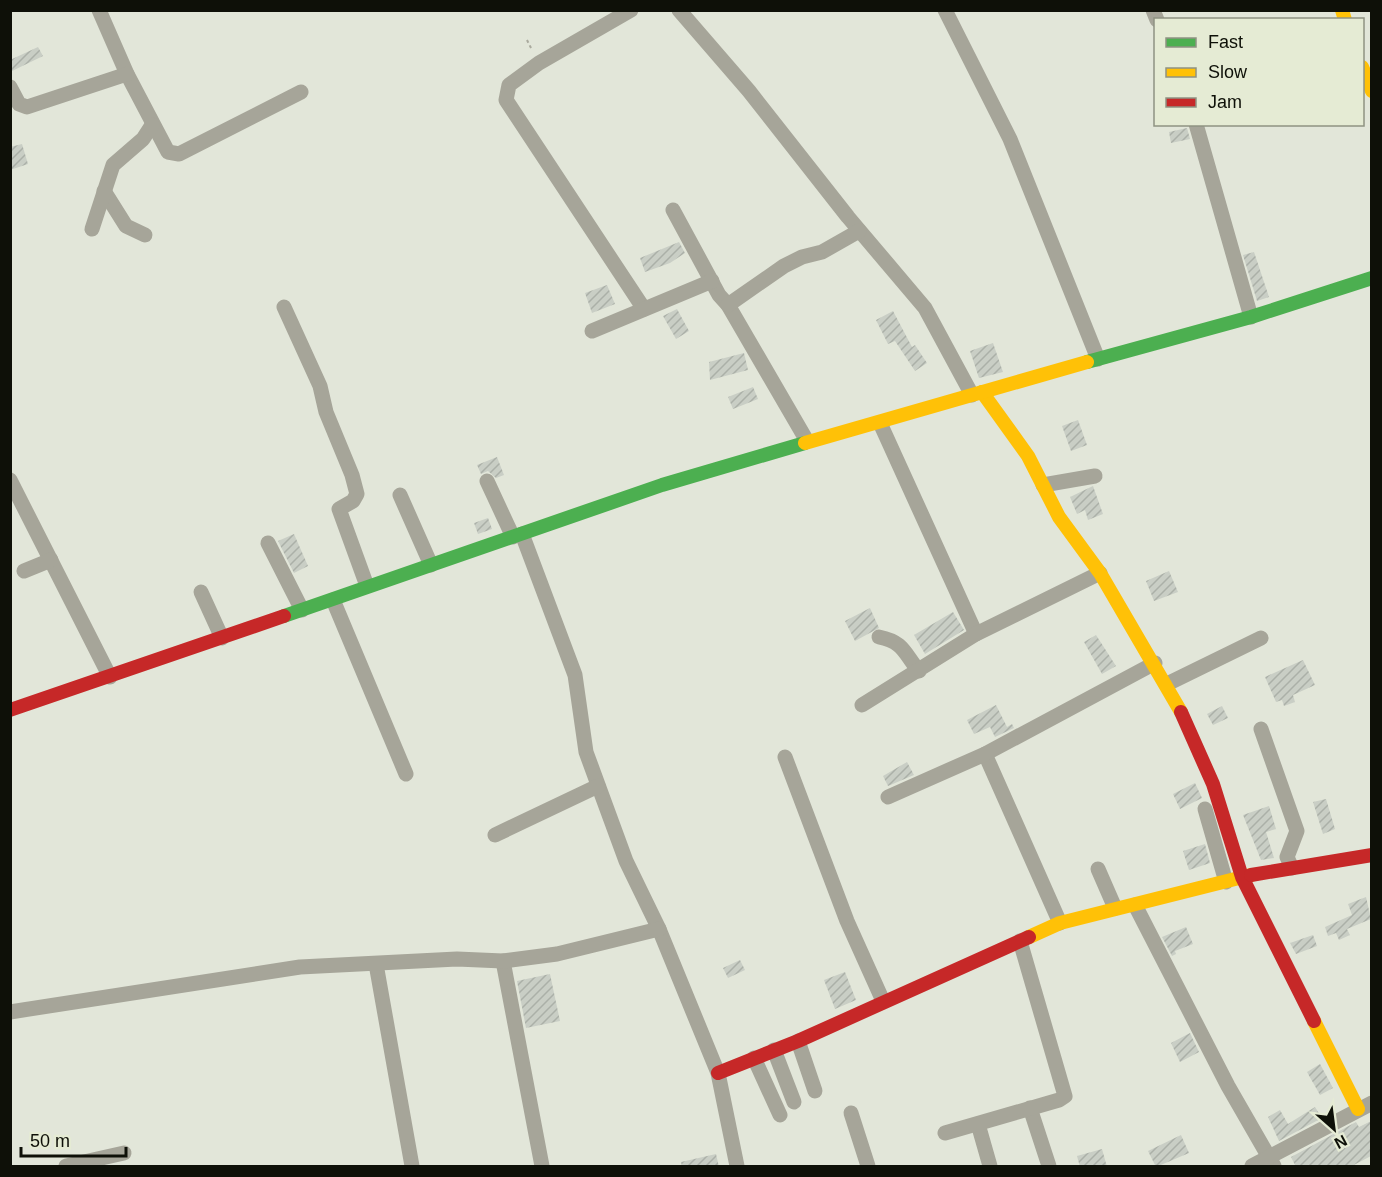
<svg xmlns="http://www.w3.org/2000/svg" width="1382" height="1177" viewBox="0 0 1382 1177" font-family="Helvetica,sans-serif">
	<defs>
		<pattern id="building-hatch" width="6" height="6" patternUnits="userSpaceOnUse" patternTransform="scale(1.5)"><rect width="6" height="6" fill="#c9cec5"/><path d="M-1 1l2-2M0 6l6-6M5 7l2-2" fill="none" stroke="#abb0a8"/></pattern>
	</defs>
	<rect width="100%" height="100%" fill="#e2e6d9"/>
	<g fill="url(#building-hatch)">
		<polygon points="38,47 43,56 10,72 10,60"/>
		<polygon points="1187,128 1190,139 1171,143 1169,132"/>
		<polygon points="22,144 28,164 10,170 10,147"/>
		<polygon points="679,242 685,253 670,263 645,272 640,258"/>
		<polygon points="1254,252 1269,297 1257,301 1243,255"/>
		<polygon points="607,285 615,304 592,313 585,293"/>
		<polygon points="677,309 689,331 676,339 663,316"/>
		<polygon points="893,311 912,347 915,345 927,363 915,371 895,341 888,344 876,320"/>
		<polygon points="993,343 1003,372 979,378 970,351"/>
		<polygon points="744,353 748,370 710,380 709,362"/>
		<polygon points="753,387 758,399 733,409 728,397"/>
		<polygon points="1078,420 1087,445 1071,451 1062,426"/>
		<polygon points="497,457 504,475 496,478 488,471 481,474 477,465"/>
		<polygon points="1093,486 1103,514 1088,520 1085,510 1077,514 1070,497"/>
		<polygon points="488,518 492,529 478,534 474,523"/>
		<polygon points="294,534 308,566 294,573 278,541"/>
		<polygon points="1169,571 1178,592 1154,601 1146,581"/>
		<polygon points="870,608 879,628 855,641 845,621"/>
		<polygon points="953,612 964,630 925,654 914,635"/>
		<polygon points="1096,635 1116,666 1102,674 1084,642"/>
		<polygon points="1303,660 1315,685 1293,695 1295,702 1284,706 1282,700 1276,702 1265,677"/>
		<polygon points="996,705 1007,727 1012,724 1014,728 995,737 990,727 974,734 967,720"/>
		<polygon points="1222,706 1228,718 1213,725 1207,714"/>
		<polygon points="907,762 914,775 888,786 883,776"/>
		<polygon points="1195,783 1202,798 1180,809 1173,794"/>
		<polygon points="1326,799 1335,829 1323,834 1313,802"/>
		<polygon points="1269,806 1276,829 1266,832 1274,858 1261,860 1243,815"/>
		<polygon points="1205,844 1210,863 1189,870 1183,851"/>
		<polygon points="1366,897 1371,919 1347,929 1350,935 1339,940 1336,933 1328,936 1325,927 1352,915 1348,904"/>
		<polygon points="1186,927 1193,944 1175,951 1176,954 1172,956 1162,937"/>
		<polygon points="1313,935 1317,946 1296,954 1290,943"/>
		<polygon points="740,960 745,970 728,978 723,968"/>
		<polygon points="845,972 856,1000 835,1009 824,980"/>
		<polygon points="550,974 560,1021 526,1028 517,981"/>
		<polygon points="1190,1033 1199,1052 1180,1062 1171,1043"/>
		<polygon points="1320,1064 1333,1088 1320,1095 1307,1072"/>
		<polygon points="1315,1107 1322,1118 1279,1141 1268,1117 1280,1110 1288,1124"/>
		<polygon points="1371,1121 1371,1156 1350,1167 1296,1167 1291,1157 1356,1122 1359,1127"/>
		<polygon points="1181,1135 1189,1153 1156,1167 1148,1151"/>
		<polygon points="1102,1149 1107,1167 1080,1167 1077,1156"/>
		<polygon points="716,1154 719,1167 682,1167 681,1162"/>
	</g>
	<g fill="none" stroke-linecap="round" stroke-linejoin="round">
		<polyline stroke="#aaaa9e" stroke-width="2" stroke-dasharray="3 3" stroke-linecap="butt" points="527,40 532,50"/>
		<g stroke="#a6a599" stroke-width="15">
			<polyline points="99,10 127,74 168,152 179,154 301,92"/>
			<polyline points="631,10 539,63 509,85 506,100 644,309"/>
			<polyline points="679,10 749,91 848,217 925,308 972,395"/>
			<polyline points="945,10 1010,139 1098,359"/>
			<polyline points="1153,10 1157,20"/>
			<polyline points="10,87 19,104 27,107 127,74"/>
			<polyline points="1196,124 1251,317"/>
			<polyline points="104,191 126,226 145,235"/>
			<polyline points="673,210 719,295 728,305 807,441"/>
			<polyline points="92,229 113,165 143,139 152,125"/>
			<polyline points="728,305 784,266 802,257 822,252 859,231"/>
			<polyline points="284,307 320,386 326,412 352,475 357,494 353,501 339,509 367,586"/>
			<polyline points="592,331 712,281"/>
			<polyline points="880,423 976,634"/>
			<polyline points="10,480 110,677"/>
			<polyline points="487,481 513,537"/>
			<polyline points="1043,485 1095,476"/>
			<polyline points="400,495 431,565"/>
			<polyline points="522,534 575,675 586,752 626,861 659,929 718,1073 737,1166"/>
			<polyline points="268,543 302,610"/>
			<polyline points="24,571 51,560"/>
			<polyline points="201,592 222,638"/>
			<polyline points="333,600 406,774"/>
			<path d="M 879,637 C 904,642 904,653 919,671"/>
			<polyline points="1167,684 1261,638"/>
			<polyline points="862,705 976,634 1100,573"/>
			<polyline points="1261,729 1297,831 1287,857 1292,868"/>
			<polyline points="985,754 1060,923"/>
			<polyline points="785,757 847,921 883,1001"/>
			<polyline points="888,797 985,754 1155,663"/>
			<polyline points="1205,809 1226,882"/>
			<polyline points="495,835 598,786"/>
			<polyline points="1098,869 1115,908"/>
			<polyline points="1135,905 1228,1086 1274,1166"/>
			<polyline points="503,961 542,1166"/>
			<polyline points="376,964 412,1166"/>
			<polyline points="10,1012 300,967 457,959 503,961 557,954 659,929"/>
			<polyline points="798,1041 815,1091"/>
			<polyline points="774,1050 794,1102"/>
			<polyline points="754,1058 780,1115"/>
			<polyline points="1030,1108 1049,1166"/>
			<polyline points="851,1113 868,1166"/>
			<polyline points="978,1124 990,1166"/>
			<polyline points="945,1133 1059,1100 1065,1096 1020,941"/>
			<polyline points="66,1166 124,1153"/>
			<polyline points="1252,1166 1372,1103"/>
		</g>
		<g stroke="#4caf50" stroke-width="14">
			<polyline points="1087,362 1251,317 1372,278"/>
			<polyline points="284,616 662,485 805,443"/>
		</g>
		<g stroke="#ffc107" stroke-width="14">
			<polyline points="1342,10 1345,20"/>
			<polyline points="1362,67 1372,91"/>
			<polyline points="982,392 1028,456 1059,517 1100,573 1181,712"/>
			<polyline points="805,443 1087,362"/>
			<polyline points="1029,937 1060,923 1251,875"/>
			<polyline points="1314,1021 1358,1109"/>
		</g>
		<g stroke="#c62828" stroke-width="14">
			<polyline points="10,710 284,616"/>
			<polyline points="1181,712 1213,784 1242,877 1314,1021"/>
			<polyline points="1251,875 1372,855"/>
			<polyline points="718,1073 798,1041 1029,937"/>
		</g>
	</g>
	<rect width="1382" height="1177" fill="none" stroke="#0e1008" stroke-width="24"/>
	<rect x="1154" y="18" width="210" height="108" fill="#e5ebd4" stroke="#8f9382" stroke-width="1.5"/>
	<rect x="1166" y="38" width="30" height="9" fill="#4caf50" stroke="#8f9382" stroke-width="1.5"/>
	<text x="1208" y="48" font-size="18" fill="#0e1008">Fast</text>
	<rect x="1166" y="68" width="30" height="9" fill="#ffc107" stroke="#8f9382" stroke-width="1.5"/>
	<text x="1208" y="78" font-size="18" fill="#0e1008">Slow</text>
	<rect x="1166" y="98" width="30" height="9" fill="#c62828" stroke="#8f9382" stroke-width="1.5"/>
	<text x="1208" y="108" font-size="18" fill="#0e1008">Jam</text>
	<g transform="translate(1334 1129) rotate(152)" stroke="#e5ebd4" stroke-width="4.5" paint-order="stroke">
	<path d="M0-4.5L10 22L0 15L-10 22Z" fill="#0e1008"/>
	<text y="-9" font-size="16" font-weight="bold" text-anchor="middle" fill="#0e1008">N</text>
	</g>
	<path d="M21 1147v9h105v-9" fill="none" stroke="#0e1008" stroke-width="3"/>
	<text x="30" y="1147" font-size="18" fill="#0e1008" stroke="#e5ebd4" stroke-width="4.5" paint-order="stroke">50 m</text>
</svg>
